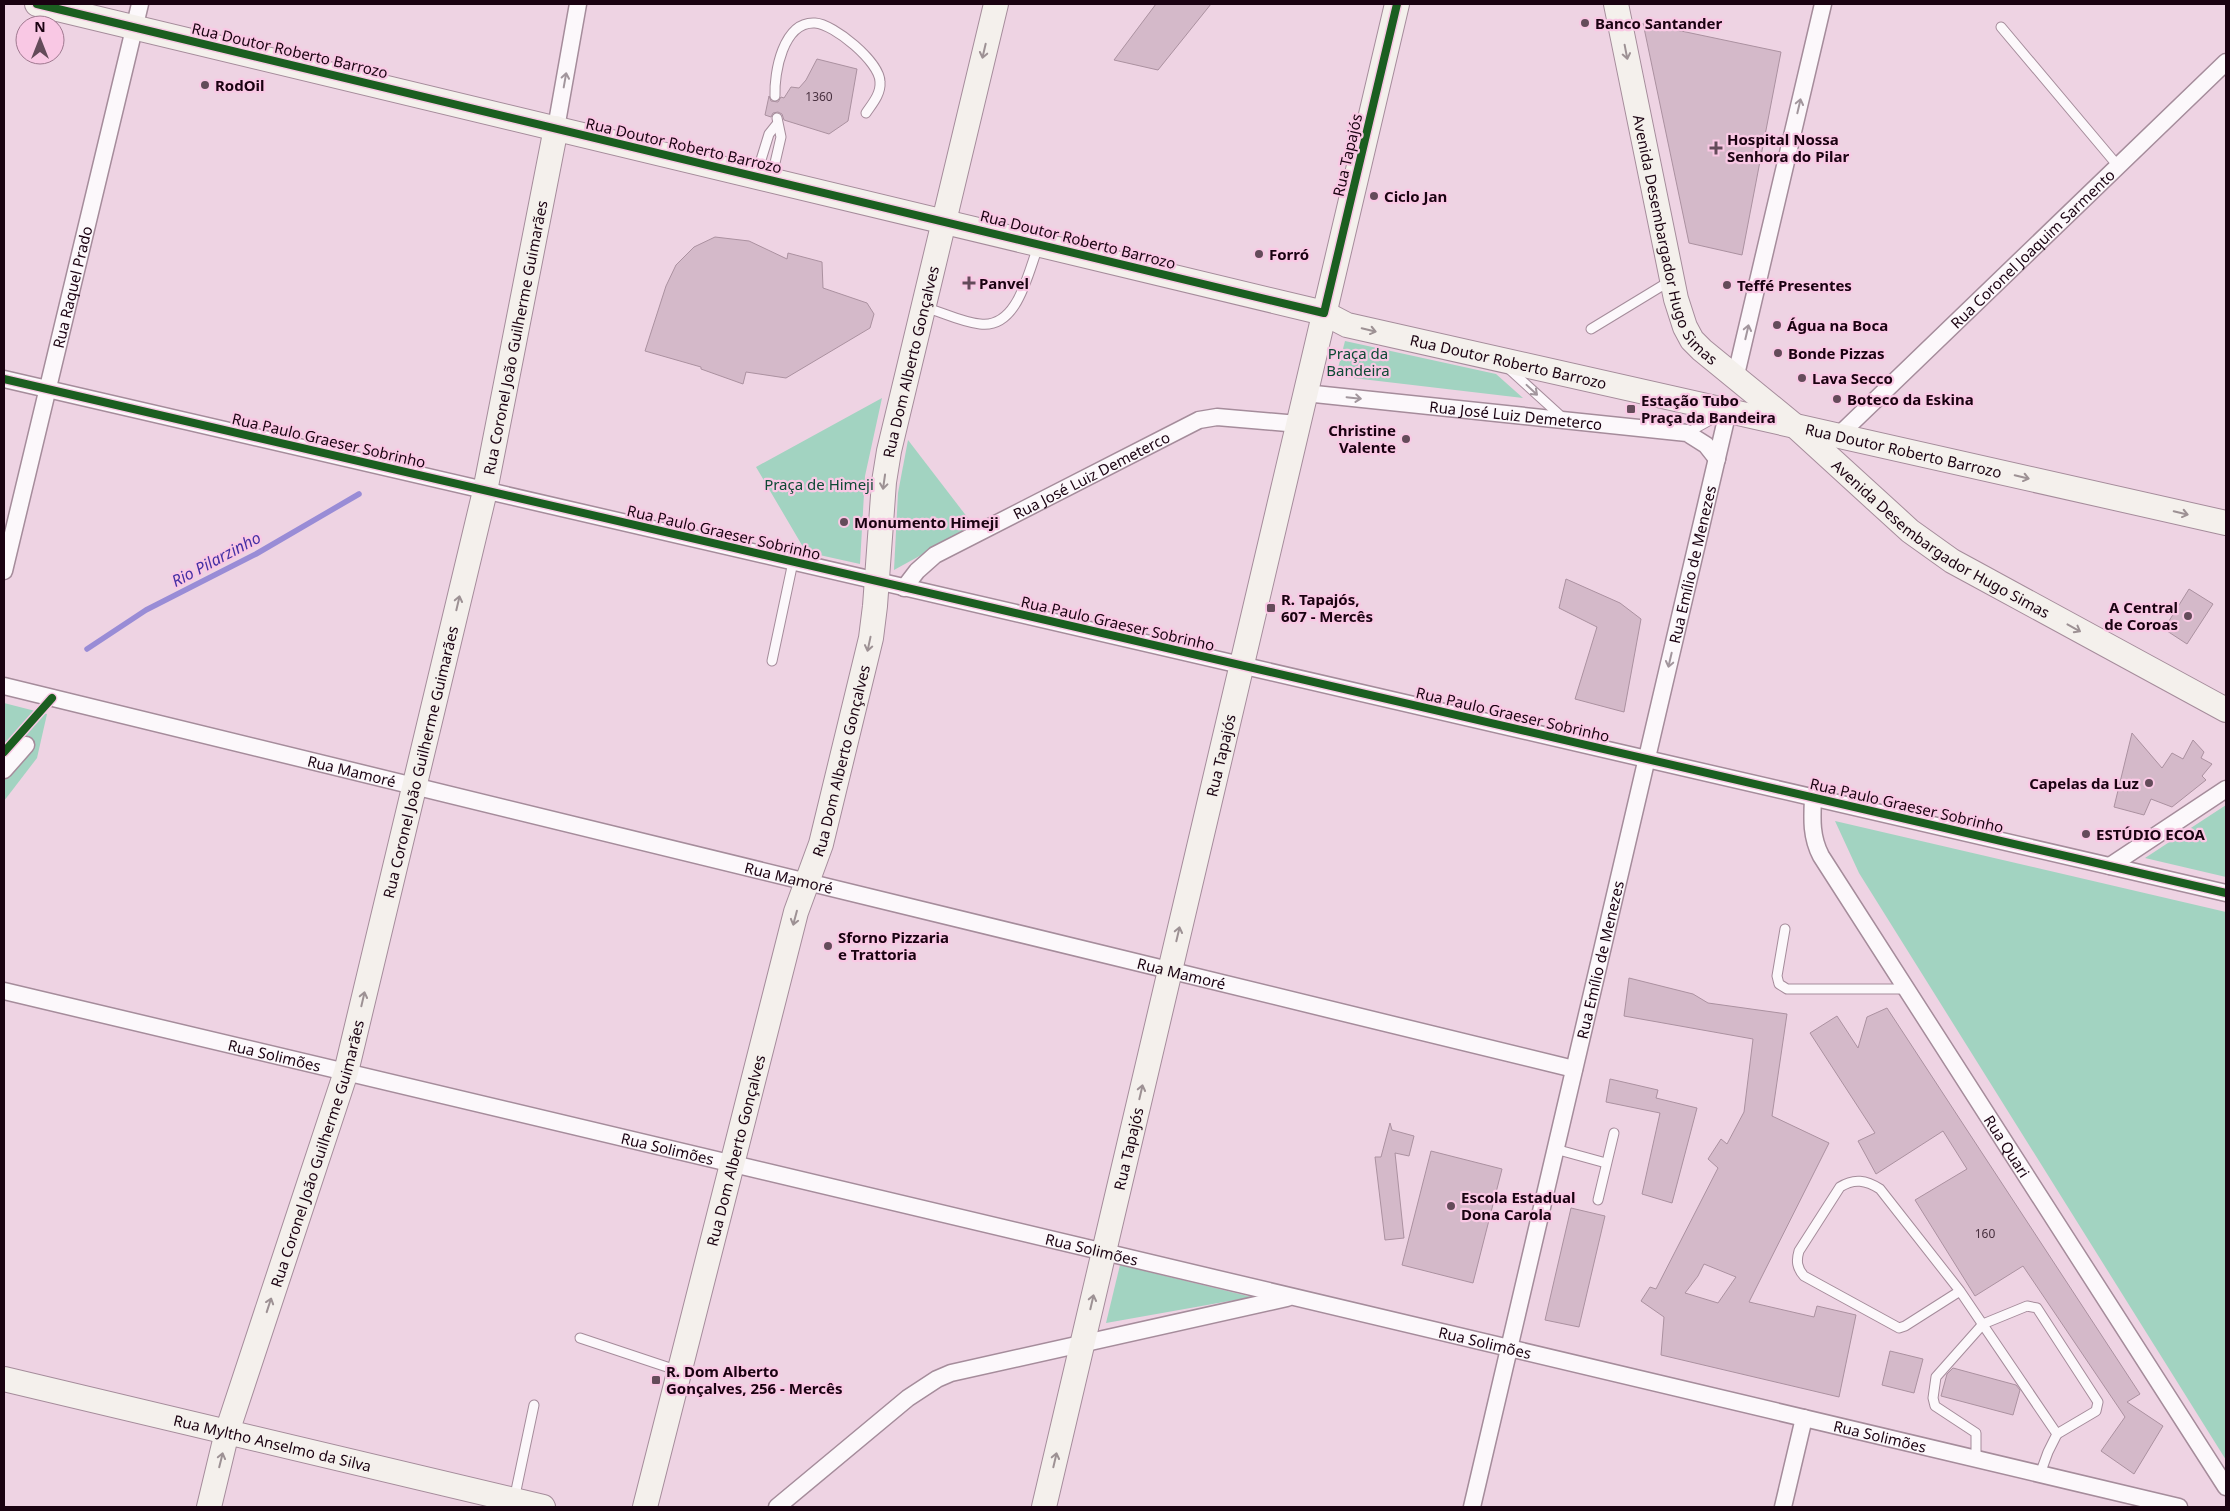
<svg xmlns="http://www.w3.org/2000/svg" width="2230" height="1511" viewBox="0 0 2230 1511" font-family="'Noto Sans',sans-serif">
	<rect width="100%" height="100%" fill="#eed3e3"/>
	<g fill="#a2d3c1">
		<polygon points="1345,341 1496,374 1523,398 1336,376"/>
		<polygon points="882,398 865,476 860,564 806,552 756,467"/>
		<polygon points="908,440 974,526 894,570 898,493"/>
		<polygon points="4,703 47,714 37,758 4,801"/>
		<polygon points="2226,805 2226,877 2145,858"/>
		<polygon points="1835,821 2226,912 2226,1460 1859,873"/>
		<polygon points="1120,1265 1252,1297 1106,1323"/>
	</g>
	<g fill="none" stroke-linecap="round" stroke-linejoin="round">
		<polyline stroke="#998cd6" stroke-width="5.5" points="87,649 146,610 256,554 359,494"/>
	</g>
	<g fill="#d4b9c9" stroke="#ab91a0" fill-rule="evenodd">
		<polygon points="1156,4 1211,4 1158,70 1114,60"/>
		<polygon points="1643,23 1781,52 1742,255 1689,243"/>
		<polygon points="817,59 857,69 848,121 829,134 784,120 782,114 778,112 773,113 771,117 765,115 769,96 771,101 778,102 781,97 784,98 791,87 799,88 806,80"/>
		<polygon points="715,237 749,241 787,259 788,253 822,262 823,288 867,303 874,314 870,328 786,378 746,372 743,384 701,369 701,367 645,351 666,286 676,265 694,247"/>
		<polygon points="1566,579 1620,603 1641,619 1624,712 1575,699 1597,627 1559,608"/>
		<polygon points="2189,589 2213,604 2187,644 2164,629"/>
		<polygon points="2132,733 2162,768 2172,753 2183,759 2193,740 2204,752 2201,758 2212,764 2202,776 2206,780 2172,807 2151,799 2144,815 2114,807"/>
		<path d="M 1629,978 L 1693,994 L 1708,1003 L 1787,1014 L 1772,1116 L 1829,1143 L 1749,1302 L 1814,1317 L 1817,1306 L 1856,1315 L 1839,1397 L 1661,1355 L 1664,1317 L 1641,1301 L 1650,1287 L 1656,1289 L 1718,1168 L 1708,1159 L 1721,1139 L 1727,1144 L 1744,1112 L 1753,1039 L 1624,1016 ZM 1704,1264 L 1736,1277 L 1718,1303 L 1685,1293 L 1698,1276 Z"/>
		<polygon points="1887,1008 2140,1394 2127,1402 2163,1426 2134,1474 2101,1451 2125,1417 2023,1266 1975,1296 1915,1200 1967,1169 1943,1131 1876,1174 1858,1141 1875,1133 1810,1033 1837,1016 1858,1048 1867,1017"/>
		<polygon points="1610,1079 1658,1090 1656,1098 1697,1108 1672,1203 1642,1194 1660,1113 1606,1102"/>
		<polygon points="1390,1123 1392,1130 1414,1136 1409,1156 1395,1153 1404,1238 1385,1240 1375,1157 1381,1157"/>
		<polygon points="1431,1151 1502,1169 1473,1283 1402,1265"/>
		<polygon points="1571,1208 1605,1216 1579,1327 1545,1320"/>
		<polygon points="1890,1351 1923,1359 1914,1393 1882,1385"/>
		<polygon points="1953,1368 2016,1385 2020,1390 2013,1415 1941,1396 1947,1374"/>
	</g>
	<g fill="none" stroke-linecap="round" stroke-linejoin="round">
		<defs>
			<g id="lane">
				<polyline points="2001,27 2118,166"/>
				<path d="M 775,96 C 774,73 783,21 815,23 C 834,24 880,62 880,82 C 881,94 872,104 866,113"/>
				<polyline points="756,176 769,134 777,124"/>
				<polyline points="771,180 781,137 777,118"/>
				<path d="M 924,307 C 942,312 961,322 980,324 C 1018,329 1028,272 1039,244"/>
				<polyline points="1591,329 1670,281"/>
				<polyline points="1508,368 1563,418"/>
				<polyline points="1687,433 1721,414"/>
				<polyline points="772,661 793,562"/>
				<polyline points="1785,929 1777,976 1779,984 1787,989 1907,989"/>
				<polyline points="1555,1149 1606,1163"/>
				<polyline points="1598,1200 1614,1133"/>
				<path d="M 1960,1291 L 1905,1326 L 1899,1328 L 1804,1276 C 1797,1268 1796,1261 1799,1251 L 1840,1187 C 1854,1178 1866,1180 1880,1189 L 1960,1291 L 2057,1434 L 2048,1452 L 2040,1474"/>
				<polyline points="580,1338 679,1371"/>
				<polyline points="1976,1459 1976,1433 1935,1406 1933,1398 1936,1377 1983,1324 2027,1306 2037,1308 2098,1402 2096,1411 2057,1434"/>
				<polyline points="514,1500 534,1405"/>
			</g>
			<g id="street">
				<polyline points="556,128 578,4"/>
				<polyline points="4,379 2226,893"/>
				<polyline points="1735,379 1823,4"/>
				<path id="s1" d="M 1305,393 L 1687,433 L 1706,445 L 1717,459"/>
				<path id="s2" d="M 1838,436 L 2226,62"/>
				<path id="s3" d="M 4,571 L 140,4"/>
				<path id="s4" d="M 904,588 L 917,571 L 935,555 L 1199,420 L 1217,417 L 1298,424"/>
				<path id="s5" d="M 4,686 L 1574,1069"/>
				<polyline points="4,770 26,745"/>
				<path id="s6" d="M 1813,798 C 1812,819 1811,837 1821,856 L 2226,1487"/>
				<polyline points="2110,866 2226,789"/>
				<path id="s7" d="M 4,991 L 2179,1507"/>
				<polyline points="777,1507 908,1398 937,1379 951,1373 1287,1298"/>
				<path id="s8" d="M 1472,1507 L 1728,411"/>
				<polyline points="1783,1507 1804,1418"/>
			</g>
			<g id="secondary">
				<path id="s9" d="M 37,4 L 1324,313 L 1347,325 L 2226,523"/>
				<path id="s10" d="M 1616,4 L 1676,299 L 1685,327 L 1692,340 L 1702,350 L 1795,426 L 1910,531 L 1952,561 L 1976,574 L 2226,710"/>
				<path id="s11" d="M 4,1379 L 543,1507"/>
				<path id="s12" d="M 209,1507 L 227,1432 L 346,1072 L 485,491 L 556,128"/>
				<path id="s13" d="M 645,1507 L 796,912 L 821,844 L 871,638 L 875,606 L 884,482 L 889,451 L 996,4"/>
				<path id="s14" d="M 1044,1507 L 1397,4"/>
			</g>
		</defs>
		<use href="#lane" stroke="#a58c9b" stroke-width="11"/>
		<use href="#street" stroke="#a58c9b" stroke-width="19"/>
		<use href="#secondary" stroke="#a58c9b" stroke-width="26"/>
		<use href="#lane" stroke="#fcf8fb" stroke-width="9"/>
		<use href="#street" stroke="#fcf8fb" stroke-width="16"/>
		<use href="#secondary" stroke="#f4f0ec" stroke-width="24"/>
		<defs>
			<g id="cycleway">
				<polyline points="37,4 1324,313 1397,4"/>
				<polyline points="4,379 2226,893"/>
				<polyline points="4,752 52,698"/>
			</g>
		</defs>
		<use href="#cycleway" stroke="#f9c8e4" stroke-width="11"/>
		<use href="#cycleway" stroke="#1b5e20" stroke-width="8"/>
	</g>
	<defs><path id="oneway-shaft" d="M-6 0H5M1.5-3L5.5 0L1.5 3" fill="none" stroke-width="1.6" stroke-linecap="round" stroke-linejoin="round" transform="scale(1.25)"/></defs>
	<g stroke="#9d9194">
		<use href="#oneway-shaft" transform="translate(984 51) rotate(103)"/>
		<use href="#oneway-shaft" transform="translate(1626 52) rotate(79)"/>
		<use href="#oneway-shaft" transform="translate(1369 330) rotate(13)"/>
		<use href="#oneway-shaft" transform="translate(2022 477) rotate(13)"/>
		<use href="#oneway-shaft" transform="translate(884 482) rotate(98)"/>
		<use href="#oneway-shaft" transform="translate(2181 513) rotate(13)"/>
		<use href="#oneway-shaft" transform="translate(458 603) rotate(-77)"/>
		<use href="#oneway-shaft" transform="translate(2074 628) rotate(29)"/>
		<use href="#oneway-shaft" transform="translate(869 644) rotate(102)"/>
		<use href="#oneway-shaft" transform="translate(795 918) rotate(105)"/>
		<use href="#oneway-shaft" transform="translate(1178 934) rotate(-77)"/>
		<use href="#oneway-shaft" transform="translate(363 999) rotate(-77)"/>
		<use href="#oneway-shaft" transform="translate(1141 1092) rotate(-77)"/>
		<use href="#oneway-shaft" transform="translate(1092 1302) rotate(-77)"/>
		<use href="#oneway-shaft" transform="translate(269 1305) rotate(-72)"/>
		<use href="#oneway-shaft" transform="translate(221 1460) rotate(-76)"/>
		<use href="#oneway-shaft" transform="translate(1055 1460) rotate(-77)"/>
	</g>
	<g stroke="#a2969d">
		<use href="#oneway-shaft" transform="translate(565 80) rotate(-80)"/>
		<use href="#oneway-shaft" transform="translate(1799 106) rotate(-77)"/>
		<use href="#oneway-shaft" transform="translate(1747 332) rotate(-77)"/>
		<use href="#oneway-shaft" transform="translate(1532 390) rotate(43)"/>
		<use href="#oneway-shaft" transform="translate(1354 398) rotate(6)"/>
		<use href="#oneway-shaft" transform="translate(1670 660) rotate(103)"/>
	</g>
	<g fill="#644b5a" stroke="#f9c8e4" stroke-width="2">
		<circle cx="1585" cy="23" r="5"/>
		<circle cx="205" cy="85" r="5"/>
		<path d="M1713.5 140.5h5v5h5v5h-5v5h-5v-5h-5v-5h5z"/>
		<circle cx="1374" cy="196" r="5"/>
		<circle cx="1259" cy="254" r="5"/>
		<path d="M966.5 275.5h5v5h5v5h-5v5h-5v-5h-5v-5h5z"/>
		<circle cx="1727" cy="285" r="5"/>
		<circle cx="1777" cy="325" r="5"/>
		<circle cx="1778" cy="353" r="5"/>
		<circle cx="1802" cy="378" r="5"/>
		<circle cx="1837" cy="399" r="5"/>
		<rect x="1626" y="404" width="10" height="10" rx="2.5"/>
		<circle cx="1406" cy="439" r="5"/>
		<circle cx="844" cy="522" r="5"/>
		<rect x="1266" y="603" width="10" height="10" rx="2.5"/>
		<circle cx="2188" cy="616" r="5"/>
		<circle cx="2149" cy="783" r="5"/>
		<circle cx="2086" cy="834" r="5"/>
		<circle cx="828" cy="946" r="5"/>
		<circle cx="1451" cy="1206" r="5"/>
		<rect x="651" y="1375" width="10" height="10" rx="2.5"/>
	</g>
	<g text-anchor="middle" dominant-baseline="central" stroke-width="4.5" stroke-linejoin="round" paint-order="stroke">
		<g font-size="12" fill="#48303f">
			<text x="819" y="96">1360</text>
			<text x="1985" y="1233">160</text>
		</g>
		<g font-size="15" font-weight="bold" fill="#1a0211" stroke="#f9c8e4" text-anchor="start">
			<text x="1595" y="23">Banco Santander</text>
			<text x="215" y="85">RodOil</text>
			<text x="1727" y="139">Hospital Nossa<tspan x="1727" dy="17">Senhora do Pilar</tspan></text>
			<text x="1384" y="196">Ciclo Jan</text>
			<text x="1269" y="254">Forró</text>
			<text x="979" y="283">Panvel</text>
			<text x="1737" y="285">Teffé Presentes</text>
			<text x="1787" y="325">Água na Boca</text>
			<text x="1788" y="353">Bonde Pizzas</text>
			<text x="1812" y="378">Lava Secco</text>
			<text x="1847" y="399">Boteco da Eskina</text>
			<text x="1641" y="400">Estação Tubo<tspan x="1641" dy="17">Praça da Bandeira</tspan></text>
			<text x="1396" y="430" text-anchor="end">Christine<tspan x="1396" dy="17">Valente</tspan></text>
			<text x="854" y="522">Monumento Himeji</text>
			<text x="1281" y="599">R. Tapajós,<tspan x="1281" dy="17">607 - Mercês</tspan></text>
			<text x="2178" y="607" text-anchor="end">A Central<tspan x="2178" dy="17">de Coroas</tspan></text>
			<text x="2139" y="783" text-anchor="end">Capelas da Luz</text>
			<text x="2096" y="834">ESTÚDIO ECOA</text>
			<text x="838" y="937">Sforno Pizzaria<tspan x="838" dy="17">e Trattoria</tspan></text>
			<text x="1461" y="1197">Escola Estadual<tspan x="1461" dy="17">Dona Carola</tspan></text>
			<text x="666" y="1371">R. Dom Alberto<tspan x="666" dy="17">Gonçalves, 256 - Mercês</tspan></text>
		</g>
		<g font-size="15" fill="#1a0211" stroke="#f9c8e4">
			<text transform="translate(290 50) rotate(13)">Rua Doutor Roberto Barrozo</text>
			<text transform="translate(684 145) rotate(13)">Rua Doutor Roberto Barrozo</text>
			<text transform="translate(1347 155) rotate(-77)">Rua Tapajós</text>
			<text stroke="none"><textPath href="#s10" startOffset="245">Avenida Desembargador Hugo Simas</textPath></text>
			<text transform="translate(1078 239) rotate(14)">Rua Doutor Roberto Barrozo</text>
			<text stroke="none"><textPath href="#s2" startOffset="270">Rua Coronel Joaquim Sarmento</textPath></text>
			<text stroke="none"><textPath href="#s3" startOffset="292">Rua Raquel Prado</textPath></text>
			<text stroke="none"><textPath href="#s12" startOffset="1210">Rua Coronel João Guilherme Guimarães</textPath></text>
			<text stroke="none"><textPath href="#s9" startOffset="1515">Rua Doutor Roberto Barrozo</textPath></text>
			<text stroke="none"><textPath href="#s13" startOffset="1178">Rua Dom Alberto Gonçalves</textPath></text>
			<text stroke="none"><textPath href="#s1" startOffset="212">Rua José Luiz Demeterco</textPath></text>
			<text transform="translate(329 440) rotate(13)">Rua Paulo Graeser Sobrinho</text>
			<text stroke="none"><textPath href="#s9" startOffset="1920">Rua Doutor Roberto Barrozo</textPath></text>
			<text stroke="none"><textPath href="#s4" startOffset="221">Rua José Luiz Demeterco</textPath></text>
			<text transform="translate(724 532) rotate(13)">Rua Paulo Graeser Sobrinho</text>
			<text stroke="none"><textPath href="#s10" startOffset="665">Avenida Desembargador Hugo Simas</textPath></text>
			<text stroke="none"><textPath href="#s8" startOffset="968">Rua Emílio de Menezes</textPath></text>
			<text transform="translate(1118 623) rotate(13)">Rua Paulo Graeser Sobrinho</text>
			<text transform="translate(1513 714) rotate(13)">Rua Paulo Graeser Sobrinho</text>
			<text stroke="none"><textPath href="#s14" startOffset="772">Rua Tapajós</textPath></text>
			<text stroke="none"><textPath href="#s13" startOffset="772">Rua Dom Alberto Gonçalves</textPath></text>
			<text stroke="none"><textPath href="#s12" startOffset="775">Rua Coronel João Guilherme Guimarães</textPath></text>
			<text stroke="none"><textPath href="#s5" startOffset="358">Rua Mamoré</textPath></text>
			<text transform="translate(1907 805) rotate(13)">Rua Paulo Graeser Sobrinho</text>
			<text stroke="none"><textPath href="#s5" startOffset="808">Rua Mamoré</textPath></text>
			<text stroke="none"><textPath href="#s8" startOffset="562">Rua Emílio de Menezes</textPath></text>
			<text stroke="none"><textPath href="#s5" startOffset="1212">Rua Mamoré</textPath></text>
			<text stroke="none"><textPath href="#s7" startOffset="278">Rua Solimões</textPath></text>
			<text stroke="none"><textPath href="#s6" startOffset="404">Rua Quari</textPath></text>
			<text stroke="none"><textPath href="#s7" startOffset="682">Rua Solimões</textPath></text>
			<text stroke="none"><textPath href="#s13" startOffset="368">Rua Dom Alberto Gonçalves</textPath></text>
			<text stroke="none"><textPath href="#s14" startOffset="368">Rua Tapajós</textPath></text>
			<text stroke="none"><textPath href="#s12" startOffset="370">Rua Coronel João Guilherme Guimarães</textPath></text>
			<text stroke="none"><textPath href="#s7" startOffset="1118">Rua Solimões</textPath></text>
			<text stroke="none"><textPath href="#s7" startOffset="1522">Rua Solimões</textPath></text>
			<text stroke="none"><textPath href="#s7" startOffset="1928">Rua Solimões</textPath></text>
			<text stroke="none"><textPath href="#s11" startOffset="276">Rua Myltho Anselmo da Silva</textPath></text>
		</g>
		<g font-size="15" fill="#0d4934" stroke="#f9c8e4">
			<text x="1358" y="353">Praça da<tspan x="1358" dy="17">Bandeira</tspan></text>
			<text x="819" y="484">Praça de Himeji</text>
		</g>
		<g font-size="16" font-style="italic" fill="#442fa4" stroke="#f9c8e4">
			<text transform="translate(216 559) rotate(-28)">Rio Pilarzinho</text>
		</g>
	</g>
	<rect width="2230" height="1511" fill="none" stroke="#1a0211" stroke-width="10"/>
	<g transform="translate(40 40)"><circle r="24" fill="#f9c8e4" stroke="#a07990"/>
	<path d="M0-4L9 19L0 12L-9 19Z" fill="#644b5a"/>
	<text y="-8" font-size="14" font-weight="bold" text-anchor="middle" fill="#1a0211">N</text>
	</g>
</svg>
